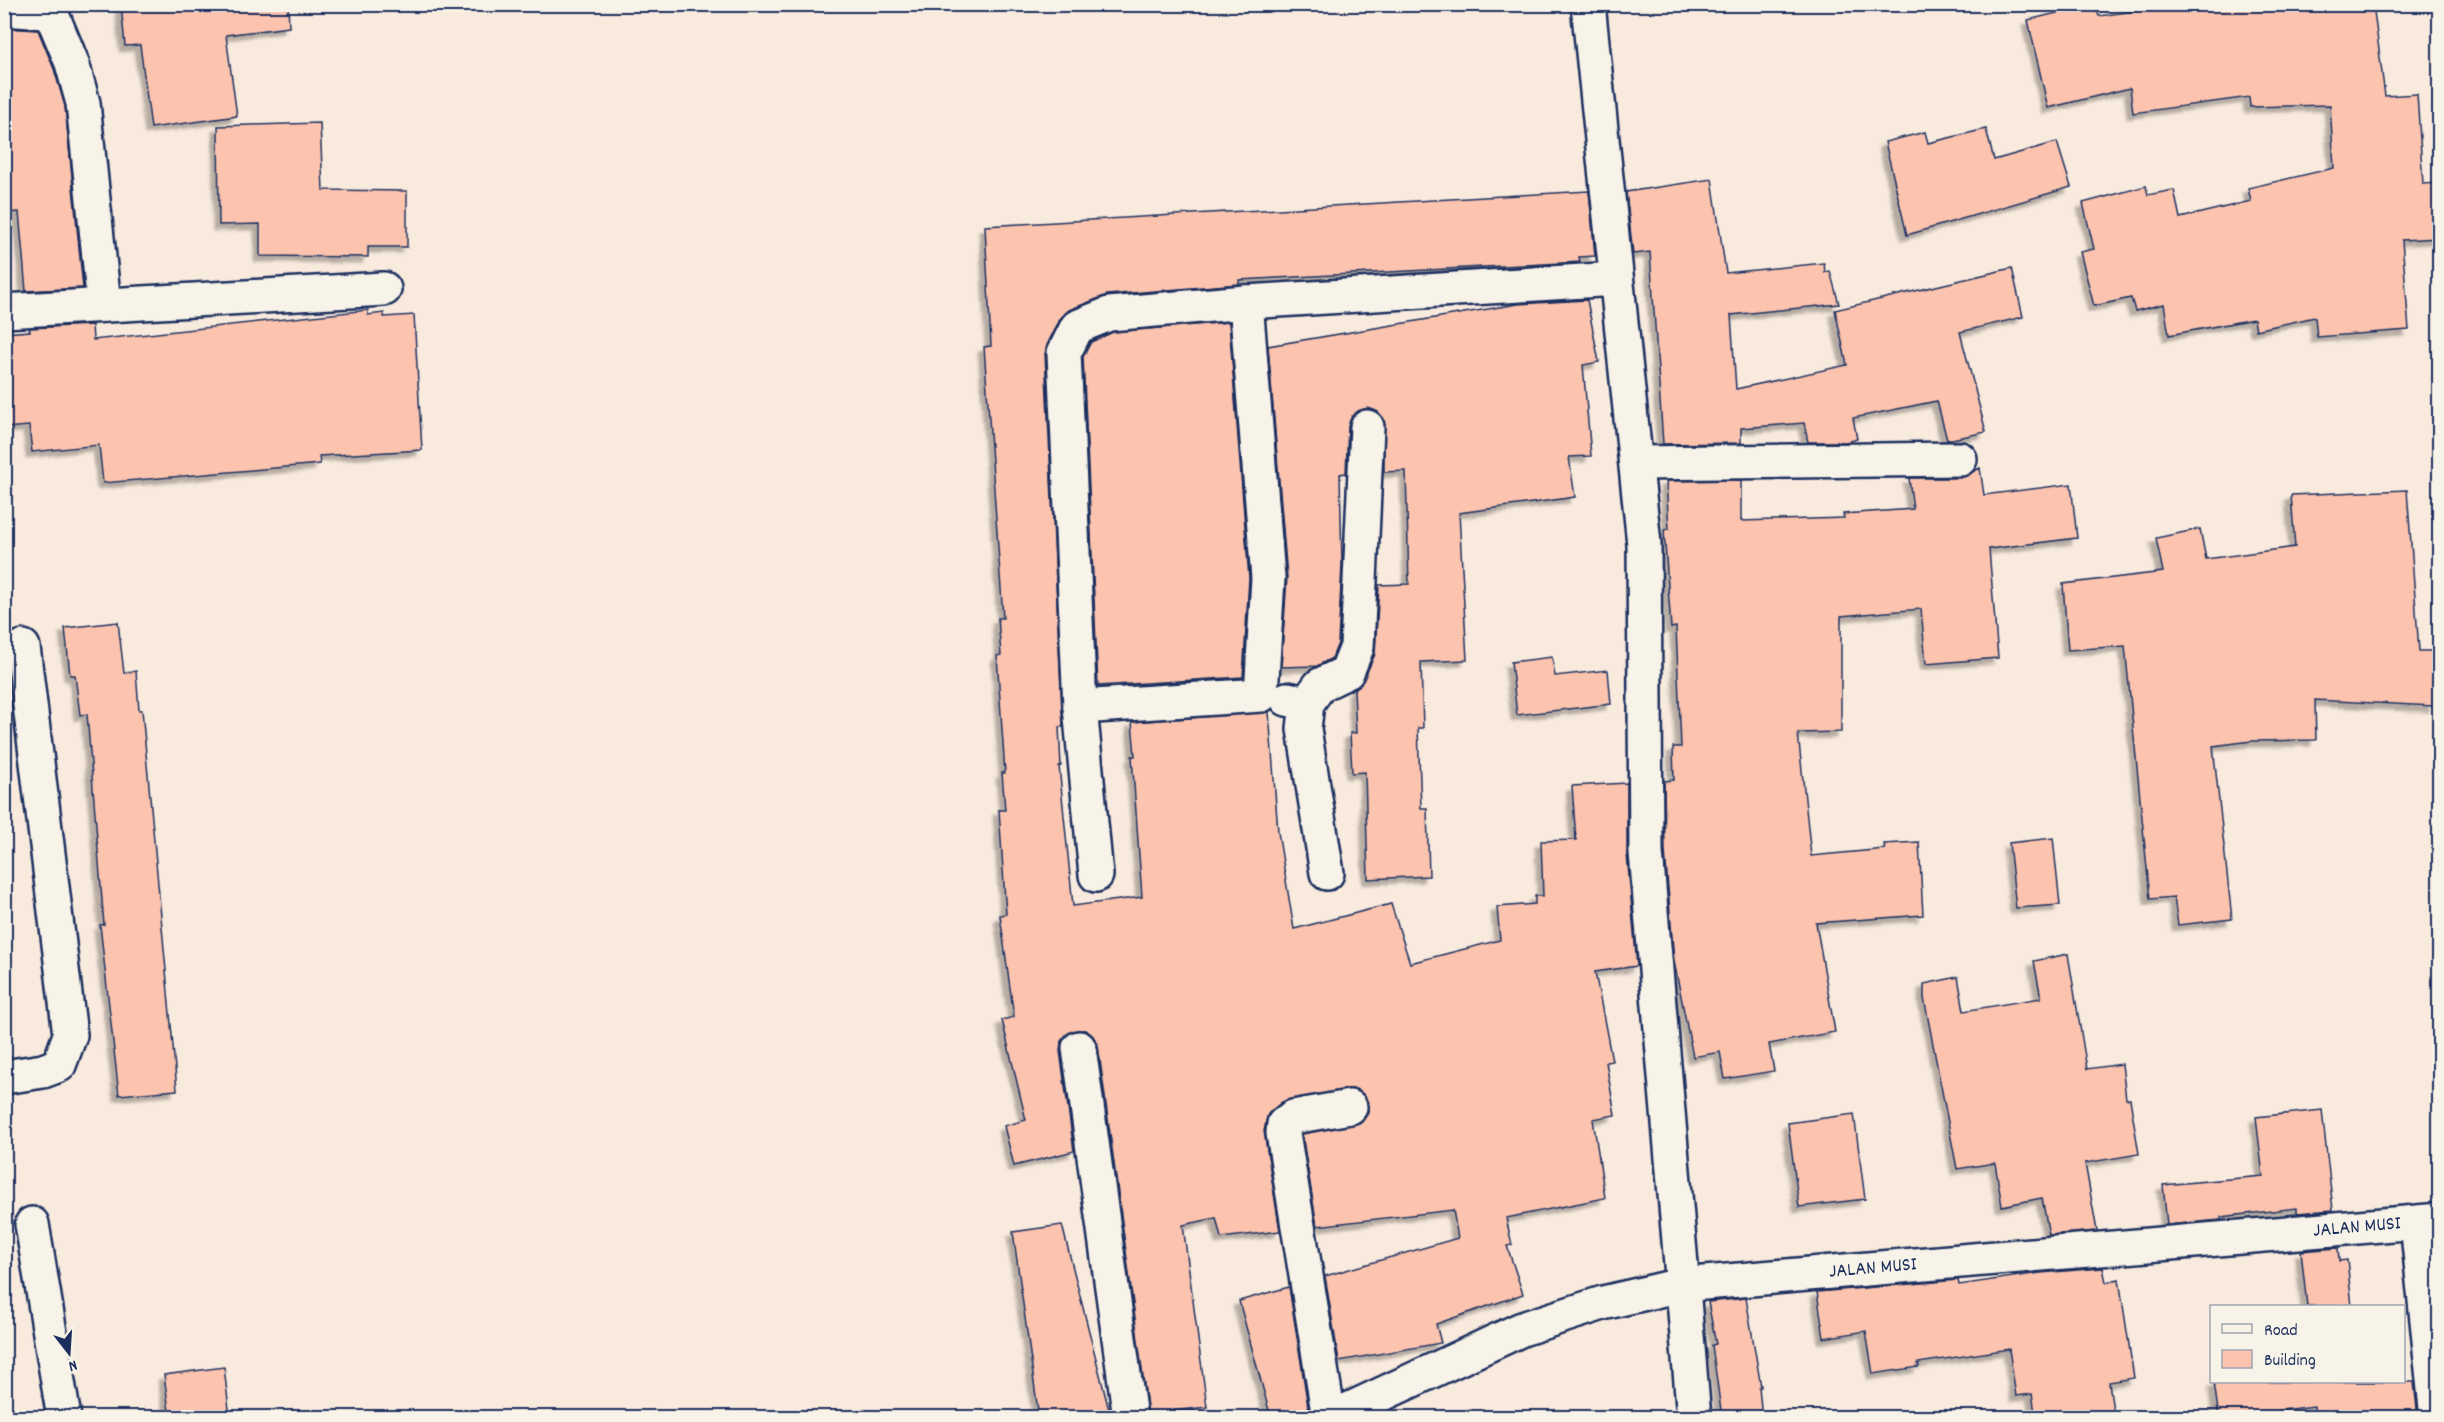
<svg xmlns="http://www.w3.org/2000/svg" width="2444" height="1422" viewBox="0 0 2444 1422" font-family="Dekko,sans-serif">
	<defs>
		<filter id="shadow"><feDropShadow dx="-5.5" dy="5.5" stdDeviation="1.5" flood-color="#0004"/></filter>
	</defs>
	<rect width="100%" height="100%" fill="#f8eadd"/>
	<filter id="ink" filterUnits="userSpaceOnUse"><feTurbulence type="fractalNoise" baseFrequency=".0167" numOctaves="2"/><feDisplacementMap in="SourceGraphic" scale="12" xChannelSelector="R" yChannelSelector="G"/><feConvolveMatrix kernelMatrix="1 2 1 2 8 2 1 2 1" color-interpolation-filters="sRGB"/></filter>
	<g filter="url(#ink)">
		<g fill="#fcc4af" stroke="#1b2f5e" stroke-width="1.5" filter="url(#shadow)">
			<polygon points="121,4 288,4 289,27 226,35 237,116 151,128 140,45 125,46"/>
			<polygon points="2094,4 2099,16 2186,4 2373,4 2385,96 2417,94 2423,184 2439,183 2439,238 2402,240 2409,330 2317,337 2315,317 2256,330 2254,319 2169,335 2164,304 2135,311 2131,298 2094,306 2080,252 2094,249 2083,203 2146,186 2148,195 2174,190 2180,218 2251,201 2248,188 2334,168 2330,105 2250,107 2249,97 2133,113 2130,88 2048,108 2028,20"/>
			<polygon points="4,28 38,30 54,69 65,106 83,288 26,291 19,212 4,213"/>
			<polygon points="320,123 323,190 407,191 407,247 368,247 368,257 260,256 260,224 219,225 218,126"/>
			<polygon points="1986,129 1994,160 2057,142 2071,187 1907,235 1885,142 1925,132 1928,143"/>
			<polygon points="1712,179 1726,273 1824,263 1825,272 1830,271 1839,304 1731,315 1736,389 1847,365 1835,310 2012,268 2023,317 1960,332 1986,432 1947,440 1937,401 1853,418 1857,439 1846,442 1808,442 1804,423 1741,428 1741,443 1663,444 1650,252 1633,254 1626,192"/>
			<polygon points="1589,191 1595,256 1579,257 1580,262 1239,280 1239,284 1107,295 1069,310 1060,319 1047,345 1045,354 1063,727 1059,727 1061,766 1059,766 1073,906 1142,897 1132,756 1135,756 1132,722 1269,712 1278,832 1294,929 1391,904 1410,963 1500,940 1497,907 1535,904 1535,896 1543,896 1541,841 1576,840 1572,786 1627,783 1627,854 1637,966 1595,972 1612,1061 1606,1062 1615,1115 1593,1119 1605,1198 1506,1218 1512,1245 1507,1246 1523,1294 1436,1324 1441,1343 1339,1361 1325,1276 1458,1238 1453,1210 1317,1226 1302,1134 1362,1122 1368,1113 1368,1103 1364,1095 1356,1089 1347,1089 1282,1102 1268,1114 1264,1131 1280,1231 1221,1238 1216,1218 1183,1225 1207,1407 1148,1414 1098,1045 1093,1036 1086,1030 1076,1030 1067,1034 1061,1041 1060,1051 1074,1151 1014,1166 1004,1126 1026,1120 1002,1020 1014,1017 1000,915 1006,914 999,810 1005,810 1002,773 1005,773 997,656 1001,655 998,618 1003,618 984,347 991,346 985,226"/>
			<polygon points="1587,300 1599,362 1583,365 1591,456 1569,457 1575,497 1459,513 1467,660 1421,662 1423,728 1418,728 1421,808 1427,808 1429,876 1368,879 1365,772 1352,773 1350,733 1356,733 1354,690 1364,679 1375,654 1379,585 1409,584 1406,471 1384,472 1384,419 1378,412 1368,408 1358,411 1352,416 1348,426 1346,473 1340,474 1342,565 1338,643 1332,658 1317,666 1281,667 1287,577 1268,346 1518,304"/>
			<polygon points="368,310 368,315 384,313 384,317 414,315 422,450 319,456 320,464 103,483 99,445 32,452 29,426 4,428 4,333 30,331 29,328 92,325 93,340"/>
			<polygon points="1229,322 1249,578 1243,677 1098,686 1083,357 1091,342 1113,332"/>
			<polygon points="1980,468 1984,495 2071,484 2077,538 1989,549 1998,658 1926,664 1921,609 1841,616 1841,732 1798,733 1811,856 1885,849 1884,844 1919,842 1923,915 1816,923 1835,1032 1769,1044 1774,1071 1725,1079 1720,1052 1693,1057 1674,961 1665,851 1664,781 1674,780 1673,747 1681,747 1676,627 1671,628 1664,530 1669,529 1666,481 1741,480 1741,521 1844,518 1843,514 1913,509 1909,478 1960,478"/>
			<polygon points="2407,490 2419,651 2437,651 2434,706 2315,700 2316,740 2252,741 2213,746 2232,919 2178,925 2174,897 2150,899 2125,646 2068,650 2063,584 2163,572 2156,538 2200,529 2206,559 2295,547 2291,495"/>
			<polygon points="118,622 124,673 136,671 139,710 142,710 177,1090 119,1095 100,925 104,925 87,714 80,715 75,675 70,675 65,628"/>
			<polygon points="1552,657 1555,676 1608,670 1611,704 1517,715 1511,662"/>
			<polygon points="2053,838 2060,905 2016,908 2009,843"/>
			<polygon points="2068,954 2087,1069 2122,1064 2126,1099 2130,1099 2139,1154 2085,1163 2097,1231 2049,1235 2042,1198 2002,1206 1995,1163 1957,1169 1924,998 1924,984 1958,977 1964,1011 2041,998 2034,961"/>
			<polygon points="2322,1110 2333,1210 2297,1213 2297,1208 2221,1217 2221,1220 2167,1225 2163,1185 2263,1176 2256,1117"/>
			<polygon points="1854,1114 1865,1199 1799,1207 1788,1123"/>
			<polygon points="1062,1225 1111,1418 1039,1418 1013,1232"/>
			<polygon points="2338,1248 2339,1261 2347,1260 2352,1306 2307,1306 2301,1251"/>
			<polygon points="2103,1268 2106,1282 2119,1279 2134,1378 2109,1382 2114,1418 2036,1418 2032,1394 2016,1396 2009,1349 1918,1363 1919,1367 1873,1374 1866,1331 1824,1338 1817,1292 1958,1280 1959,1285 2040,1273"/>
			<polygon points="1289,1287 1309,1413 1294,1418 1271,1418 1239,1301"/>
			<polygon points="1746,1298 1761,1387 1759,1387 1762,1418 1722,1418 1712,1345 1716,1344 1708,1302"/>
			<polygon points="224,1367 230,1418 170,1418 164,1375"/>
			<polygon points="2214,1382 2414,1382 2418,1418 2315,1418 2314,1406 2219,1418"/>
		</g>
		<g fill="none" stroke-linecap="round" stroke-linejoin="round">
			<defs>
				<g id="street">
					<polyline points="1588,4 1644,544 1646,852 1694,1418"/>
					<polyline points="4,9 45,12 53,17 72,63 83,103 104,305"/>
					<polyline points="4,311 384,289"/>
					<polyline points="1636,463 1960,459"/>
					<polyline points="1287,699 1307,703 1304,729 1327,873"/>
					<polyline points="1307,703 1320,685 1347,672 1357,647 1367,427"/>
					<polyline points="1080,707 1261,695 1268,578 1246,302"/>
					<polyline points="1096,875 1080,707 1064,353 1077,327 1109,314 1246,302 1616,279"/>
					<polyline points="1079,1048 1130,1418"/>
					<polyline points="4,1077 43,1071 59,1065 70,1035 23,647"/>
					<polyline points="2417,1223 2437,1418"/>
					<polyline points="32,1224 64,1418"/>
					<polyline points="1329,1418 1283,1133 1284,1124 1293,1117 1350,1107"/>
					<polyline points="1331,1418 1522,1329 1603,1303 1681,1285 2440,1220"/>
				</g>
			</defs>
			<use href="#street" stroke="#1b2f5e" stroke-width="38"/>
			<use href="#street" stroke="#f7f3e8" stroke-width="33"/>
		</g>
	</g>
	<g text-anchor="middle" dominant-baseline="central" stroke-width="4.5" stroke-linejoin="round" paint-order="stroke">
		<g font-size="20" fill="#1b2f5e" stroke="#f7f3e8">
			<text transform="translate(2357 1228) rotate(-5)">JALAN MUSI</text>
			<text transform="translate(1873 1269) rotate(-5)">JALAN MUSI</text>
		</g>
	</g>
	<rect width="2444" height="1422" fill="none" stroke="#f7f3e8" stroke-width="24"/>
	<rect x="12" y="12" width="2420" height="1398" fill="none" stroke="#1b2f5e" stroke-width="2" filter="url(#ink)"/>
	<rect x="2210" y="1305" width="195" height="78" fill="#f7f3e8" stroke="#9fa5b1" stroke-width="1.5"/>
	<rect x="2222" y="1324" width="30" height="9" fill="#f7f3e8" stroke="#9fa5b1" stroke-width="1.5"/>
	<text x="2264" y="1335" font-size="18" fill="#1b2f5e">Road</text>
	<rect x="2222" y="1350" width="30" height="18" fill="#fcc4af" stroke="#9fa5b1" stroke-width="1.5"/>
	<text x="2264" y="1365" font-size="18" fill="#1b2f5e">Building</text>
	<g transform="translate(69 1353) rotate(163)" stroke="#f7f3e8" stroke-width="4.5" paint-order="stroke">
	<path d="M0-4.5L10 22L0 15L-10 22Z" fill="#1b2f5e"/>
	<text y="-9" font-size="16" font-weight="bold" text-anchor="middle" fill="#1b2f5e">N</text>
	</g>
</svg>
